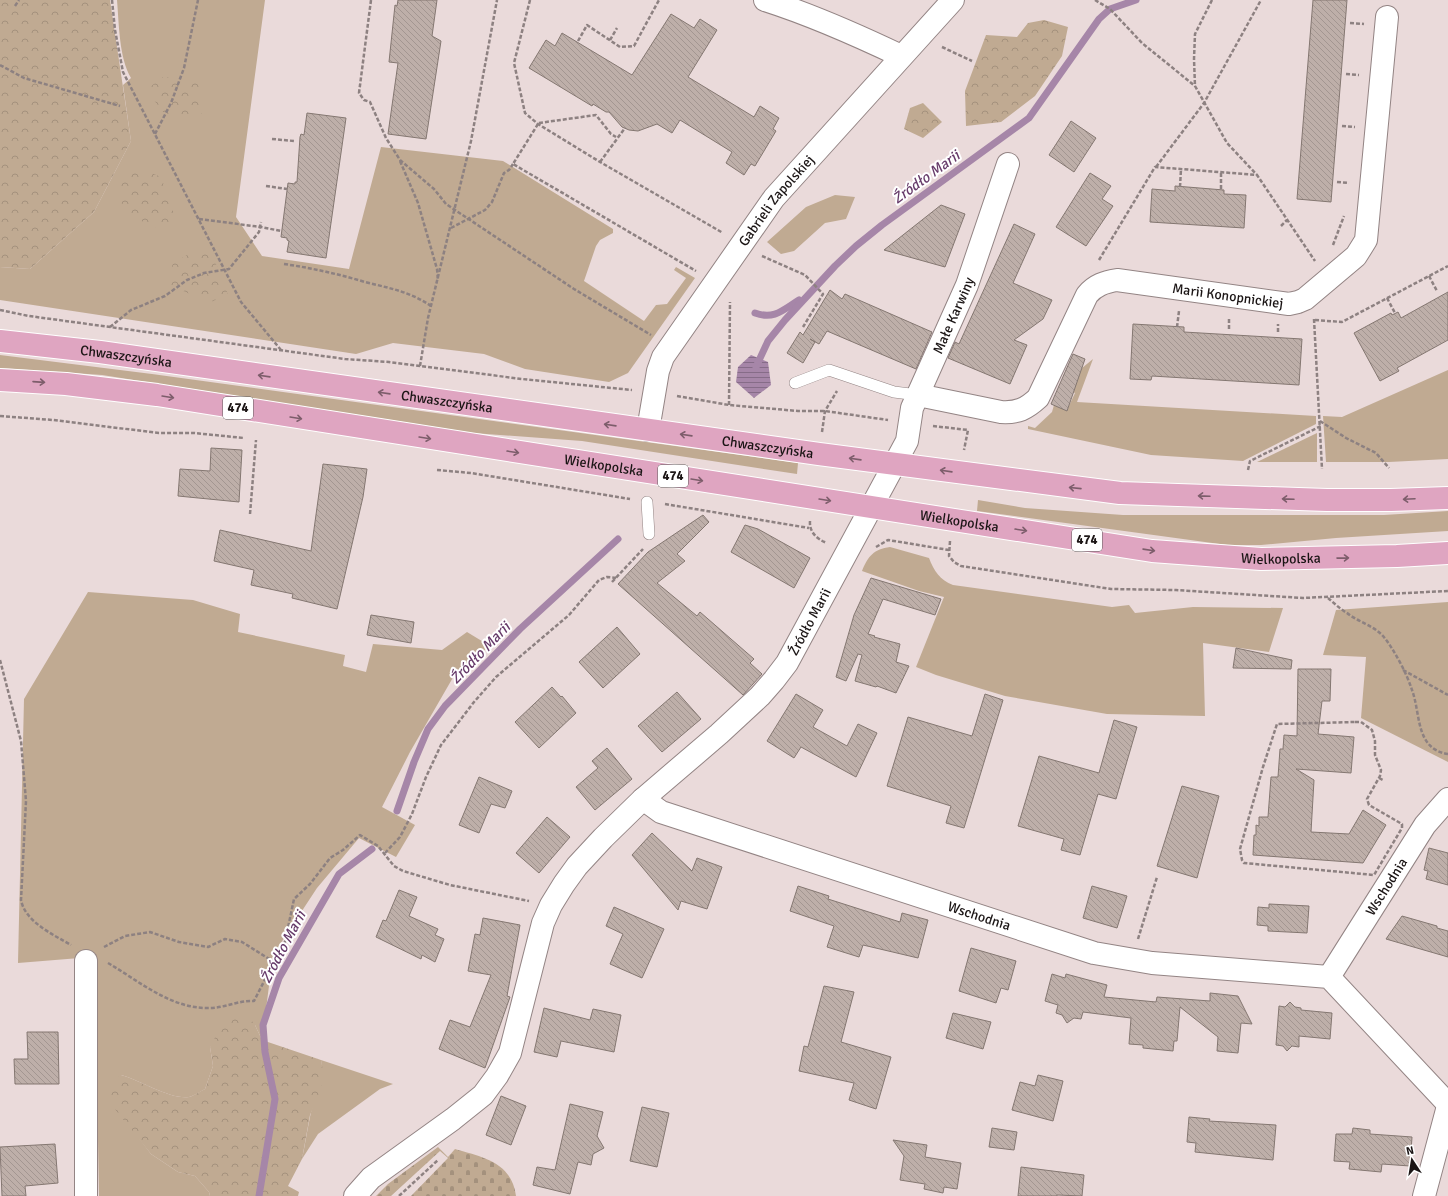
<svg xmlns="http://www.w3.org/2000/svg" width="1448" height="1196" viewBox="0 0 1448 1196" font-family="Signika,sans-serif">
	<defs>
		<pattern id="forest-crowns" width="20" height="18" patternUnits="userSpaceOnUse"><rect width="20" height="18" fill="#c0aa92"/><path d="M2 6a3 3 0 1 1 6 0M12 15a3 3 0 1 1 6 0" fill="none" stroke="#a4917d"/></pattern>
		<pattern id="cemetery-stones" width="16" height="16" patternUnits="userSpaceOnUse"><rect width="16" height="16" fill="#c0aa92"/><path d="M2 7V4a2 2 0 0 1 4 0v3zM10 15v-3a2 2 0 0 1 4 0v3z" fill="#a4917d"/></pattern>
		<pattern id="water-rules" width="6" height="5" patternUnits="userSpaceOnUse"><rect width="6" height="5" fill="#a686a8"/><path d="M0 2.5h6" fill="none" stroke="#866c88"/></pattern>
		<pattern id="building-back-hatch" width="6" height="6" patternUnits="userSpaceOnUse"><rect width="6" height="6" fill="#beafa9"/><path d="M-1 5l2 2M0 0l6 6M5-1l2 2" fill="none" stroke="#a39691"/></pattern>
	</defs>
	<rect width="100%" height="100%" fill="#eadada"/>
	<g fill="#c0aa92">
		<path d="M 117,0 L 265,0 L 236,217 L 262,256 L 349,269 L 381,147 L 503,161 L 613,229 L 613,233 L 600,240 L 596,246 L 584,281 L 644,321 L 656,305 L 667,304 L 686,278 L 674,270 L 676,267 L 695,278 L 628,373 L 609,382 L 525,369 L 484,354 L 393,343 L 356,354 L 0,300 L 0,267 L 30,269 L 94,212 L 131,141 L 123,85 L 131,78 C 119,58 119,23 117,0 Z"/>
		<polygon points="835,195 855,197 846,219 825,223 794,251 781,254 767,242 806,207"/>
		<polygon points="0,355 152,374 798,463 797,474 582,441 473,433 102,375 0,368"/>
		<polygon points="1093,359 1077,402 1316,416 1316,424 1243,461 1151,455 1028,429 1028,426 1035,428 1052,412 1054,405 1067,410 1075,393 1058,386 1076,383 1082,368"/>
		<polygon points="1448,370 1448,459 1389,462 1326,462 1323,416 1342,417"/>
		<polygon points="1317,433 1317,462 1257,462"/>
		<polygon points="978,500 1025,508 1123,515 1384,515 1448,511 1448,531 1336,538 1261,545 1227,545 977,511"/>
		<path d="M 890,547 L 929,558 C 934,571 940,580 953,585 L 1112,607 L 1129,605 L 1135,613 L 1193,607 L 1283,608 L 1269,652 L 1203,643 L 1205,716 L 1107,714 L 1005,696 L 936,675 L 916,667 L 944,597 L 919,591 L 862,571 C 868,556 874,549 890,547 Z"/>
		<path d="M 88,592 L 193,600 L 240,614 L 238,632 L 345,655 L 343,666 L 366,672 L 373,644 L 442,650 L 467,632 L 490,646 L 455,674 L 410,752 L 382,807 L 415,825 L 396,857 L 359,838 L 317,888 L 273,955 L 262,1040 L 255,1025 L 210,1047 L 213,1066 L 205,1089 C 201,1091 194,1096 189,1097 C 171,1100 140,1080 121,1075 L 133,1130 L 151,1154 L 178,1172 L 195,1176 L 209,1192 L 210,1196 L 99,1196 L 96,1032 L 92,957 L 18,963 L 24,699 Z"/>
		<polygon points="1448,602 1448,762 1361,718 1366,657 1323,655 1336,610"/>
		<path d="M 321,1060 L 393,1084 L 380,1089 L 318,1134 L 302,1159 C 305,1145 307,1131 310,1117 C 315,1094 325,1086 321,1060 Z"/>
	</g>
	<g fill="url(#forest-crowns)">
		<polygon points="0,0 110,0 131,141 94,212 30,269 0,267"/>
		<polygon points="1044,20 1068,27 1062,56 1035,96 1001,122 966,126 965,91 986,35 1017,37 1028,23"/>
		<polygon points="163,77 199,80 202,116 184,122 164,113 146,90"/>
		<polygon points="923,103 942,122 923,138 904,129 910,108"/>
		<polygon points="135,166 161,177 174,214 169,233 123,213 119,185"/>
		<polygon points="196,250 209,251 219,270 228,295 208,303 167,283 173,263"/>
		<path d="M 247,1015 L 255,1025 L 262,1040 L 321,1060 L 323,1071 L 321,1089 L 310,1115 L 302,1159 L 288,1186 L 299,1192 L 298,1196 L 210,1196 L 209,1192 L 195,1176 L 178,1172 L 151,1154 L 110,1103 L 110,1084 L 121,1075 C 140,1080 171,1100 189,1097 C 194,1096 200,1091 205,1089 L 213,1066 L 210,1047 L 224,1020 Z"/>
	</g>
	<path fill="url(#cemetery-stones)" d="M 438,1147 L 448,1157 L 455,1149 C 482,1157 512,1162 516,1196 L 411,1196 L 448,1158 L 440,1151 L 391,1196 L 376,1196 L 388,1184 Z"/>
	<polygon fill="url(#water-rules)" points="751,355 768,362 771,385 754,398 736,382 738,367"/>
	<g fill="none" stroke-linecap="round" stroke-linejoin="round">
		<g stroke="#a686a8" stroke-width="7">
			<path d="M 755,313 C 774,320 783,310 799,300"/>
			<polyline points="756,367 768,341 785,320 835,266 856,246 882,225 1029,118 1099,19 1110,9 1136,0"/>
			<polyline points="397,811 414,762 428,729 445,706 520,629 618,539"/>
			<polyline points="259,1196 275,1099 265,1052 263,1025 279,978 339,874 372,849"/>
		</g>
	</g>
	<g fill="url(#building-back-hatch)" stroke="#847771">
		<polygon points="398,0 437,0 432,36 441,41 426,139 388,134 398,63 389,62 395,5 397,6"/>
		<polygon points="1313,0 1347,0 1331,202 1297,199"/>
		<polygon points="671,14 694,28 700,19 717,30 688,77 754,117 760,106 779,118 773,129 776,131 755,166 751,164 744,175 726,163 732,152 680,120 672,133 657,124 638,131 629,130 622,127 609,112 606,112 593,104 592,106 529,68 546,40 555,46 562,33 632,75"/>
		<polygon points="307,113 346,118 326,258 287,252 289,241 287,240 287,238 281,237 288,183 295,184 295,182 297,182 300,137 301,134 304,135"/>
		<polygon points="1071,121 1096,138 1074,172 1049,155"/>
		<polygon points="1090,173 1111,186 1102,199 1113,206 1086,246 1056,227"/>
		<polygon points="1175,186 1224,190 1224,194 1246,195 1244,228 1150,222 1152,189 1175,191"/>
		<polygon points="941,205 965,214 945,267 884,250"/>
		<polygon points="1014,224 1035,234 1013,283 1052,300 1043,319 1014,340 1027,345 1010,384 948,358 955,342 959,344"/>
		<polygon points="830,290 842,299 845,294 932,332 916,369 827,331 819,344 810,339 815,342 803,363 787,353 800,332 803,335"/>
		<polygon points="1448,292 1448,340 1397,368 1399,371 1380,381 1354,333 1391,313 1392,315 1398,312 1401,318"/>
		<polygon points="1133,324 1184,327 1184,332 1302,339 1299,385 1152,376 1151,380 1130,379"/>
		<polygon points="1073,354 1085,359 1067,411 1051,404"/>
		<polygon points="211,448 242,450 239,502 178,496 180,469 210,471"/>
		<polygon points="323,464 367,469 363,497 337,609 292,598 293,594 251,585 254,570 214,561 220,530 311,551"/>
		<polygon points="703,515 709,522 677,554 685,561 657,583 697,616 700,612 754,659 750,663 762,674 743,695 618,584 648,552"/>
		<polygon points="745,525 758,529 810,558 794,588 731,552"/>
		<polygon points="871,578 941,599 935,615 883,599 868,634 875,636 874,637 900,644 896,662 909,666 896,693 877,686 876,687 855,681 862,655 858,654 846,681 836,677 854,615"/>
		<polygon points="371,615 414,622 411,643 367,635"/>
		<polygon points="617,627 640,654 603,688 579,662"/>
		<polygon points="1236,648 1292,660 1291,669 1233,668"/>
		<polygon points="1298,669 1331,669 1330,701 1322,701 1318,734 1354,737 1351,773 1296,769 1314,780 1311,832 1349,834 1363,810 1386,825 1363,863 1253,855 1254,835 1256,835 1256,825 1259,826 1259,817 1268,817 1271,777 1278,777 1280,749 1283,749 1284,735 1297,736"/>
		<polygon points="552,687 561,697 562,696 576,713 539,748 515,722"/>
		<polygon points="677,692 701,719 662,752 638,726"/>
		<polygon points="796,694 823,710 813,727 847,746 858,724 877,733 856,777 801,747 794,758 767,741"/>
		<polygon points="985,694 1003,700 964,828 946,823 951,806 887,786 908,717 972,736"/>
		<polygon points="1114,720 1137,727 1116,799 1098,794 1080,855 1061,850 1064,839 1018,826 1039,756 1099,773"/>
		<polygon points="607,748 632,779 595,810 576,787 598,768 592,761"/>
		<polygon points="479,777 512,791 505,808 491,804 479,833 459,825"/>
		<polygon points="1182,786 1219,796 1197,878 1157,866"/>
		<polygon points="547,817 570,837 539,873 516,853"/>
		<polygon points="652,833 692,871 697,858 722,867 707,909 681,901 678,910 632,855"/>
		<polygon points="1429,848 1448,853 1448,885 1426,879 1428,871 1424,870"/>
		<polygon points="798,886 829,896 828,899 900,922 902,913 928,920 918,958 863,945 859,957 827,947 834,926 790,911"/>
		<polygon points="1092,886 1127,896 1117,928 1083,918"/>
		<polygon points="399,890 417,897 409,916 438,929 435,935 444,939 435,962 422,955 421,959 376,937 383,920 386,921"/>
		<polygon points="1269,904 1309,906 1307,933 1268,931 1268,926 1257,925 1258,907 1269,908"/>
		<polygon points="614,907 664,929 642,978 610,964 623,934 606,926"/>
		<polygon points="1402,916 1437,926 1437,928 1448,931 1448,957 1386,939"/>
		<polygon points="483,918 520,925 507,996 510,997 485,1068 439,1049 450,1020 470,1027 491,975 468,971 475,934 480,935"/>
		<polygon points="971,948 1016,961 1008,990 1001,988 996,1003 959,991"/>
		<polygon points="1052,974 1065,978 1066,974 1107,985 1104,997 1156,1002 1157,997 1210,1001 1210,993 1238,996 1252,1024 1241,1023 1238,1053 1217,1051 1218,1037 1180,1007 1177,1041 1174,1041 1173,1051 1143,1048 1143,1045 1129,1044 1131,1018 1083,1012 1081,1019 1074,1018 1067,1023 1062,1015 1056,1013 1058,1005 1045,1001"/>
		<polygon points="824,986 854,992 841,1042 891,1057 876,1109 849,1100 854,1083 799,1071 804,1046 808,1047"/>
		<polygon points="1290,1002 1295,1007 1301,1008 1301,1010 1332,1013 1330,1039 1299,1036 1299,1047 1292,1046 1287,1051 1283,1046 1276,1045 1279,1006 1285,1007"/>
		<polygon points="544,1008 590,1020 593,1009 621,1015 614,1052 561,1041 557,1057 534,1052"/>
		<polygon points="953,1013 991,1022 983,1049 946,1038"/>
		<polygon points="27,1032 58,1032 59,1084 15,1084 14,1059 28,1059"/>
		<polygon points="1038,1075 1063,1081 1053,1121 1012,1110 1020,1082 1035,1086"/>
		<polygon points="501,1096 526,1106 511,1145 486,1135"/>
		<polygon points="570,1104 603,1112 597,1136 604,1148 593,1154 591,1165 578,1162 570,1194 533,1185 537,1167 555,1170"/>
		<polygon points="642,1107 669,1113 657,1167 630,1161"/>
		<polygon points="1189,1117 1210,1119 1209,1121 1276,1125 1273,1160 1195,1152 1196,1143 1187,1142"/>
		<polygon points="992,1128 1017,1132 1014,1150 989,1147"/>
		<polygon points="1353,1128 1370,1130 1370,1134 1412,1137 1410,1166 1382,1164 1381,1172 1349,1169 1350,1162 1334,1161 1336,1134 1352,1134"/>
		<polygon points="893,1140 927,1145 925,1157 961,1163 957,1189 944,1187 943,1193 924,1189 925,1184 900,1180 904,1156"/>
		<polygon points="55,1144 58,1183 25,1186 26,1196 2,1196 0,1147"/>
		<polygon points="1021,1167 1084,1175 1082,1196 1057,1195 1057,1196 1018,1196"/>
	</g>
	<g fill="none" stroke-linecap="round" stroke-linejoin="round">
		<defs>
			<g id="service">
				<polyline points="795,383 829,370 894,392 918,395"/>
				<polyline points="647,502 649,534"/>
			</g>
			<g id="minor">
				<path d="M 765,0 C 812,15 857,35 901,56"/>
				<path id="s1" d="M 918,395 L 1001,412 C 1018,413 1026,409 1038,398 L 1087,295 C 1095,285 1105,282 1117,280 L 1289,304 L 1298,302 L 1305,299 L 1356,256 L 1366,240 L 1387,17"/>
				<path id="s2" d="M 648,430 L 658,371 L 663,357 L 774,198 L 953,0"/>
				<path id="s3" d="M 643,799 L 661,812 L 1094,953 L 1152,963 L 1329,977 L 1448,1104"/>
				<path id="s4" d="M 1329,977 L 1425,825 L 1448,799"/>
				<polyline points="86,1196 86,961"/>
				<path id="s5" d="M 355,1196 L 371,1178 L 453,1119 L 483,1095 L 497,1076 L 510,1053 L 543,923 L 551,905 L 564,884 L 577,866 L 603,838 L 643,799 L 719,734 L 760,696 L 774,680 L 787,663 L 907,441 L 912,408 L 967,285 L 1008,164"/>
				<polyline points="1424,1196 1448,1106"/>
			</g>
			<g id="primary">
				<path id="s6" d="M 0,341 L 100,352 L 819,454 L 1120,493 L 1327,500 L 1391,500 L 1448,498"/>
				<path id="s7" d="M 0,380 L 66,384 L 157,395 L 1152,551 L 1261,559 L 1397,556 L 1448,553"/>
			</g>
		</defs>
		<use href="#service" stroke="#938484" stroke-width="12"/>
		<use href="#minor" stroke="#938484" stroke-width="24"/>
		<use href="#primary" stroke="#fff" stroke-width="24"/>
		<g stroke="#8d8181" stroke-width="2.5" stroke-dasharray="4 2" stroke-linecap="butt">
			<polyline points="112,0 115,30 123,72 241,302 281,350"/>
			<polyline points="371,0 359,93 364,100 370,102 386,138 400,160 434,189 446,204 574,289 651,335"/>
			<polyline points="530,0 514,63 525,113 538,124 600,162 723,233"/>
			<polyline points="1095,0 1110,9 1142,43 1195,86"/>
			<polyline points="1212,0 1195,34 1194,59 1195,86 1227,143 1257,175"/>
			<polyline points="15,6 19,0"/>
			<polyline points="1350,23 1364,24"/>
			<polyline points="610,40 617,28"/>
			<polyline points="578,41 587,25 620,47 634,46 659,0"/>
			<polyline points="942,47 972,61"/>
			<polyline points="0,65 24,78 120,106"/>
			<polyline points="1346,74 1359,75"/>
			<polyline points="539,123 596,115 611,134 616,137"/>
			<polyline points="538,124 513,164 696,271"/>
			<polyline points="1342,126 1355,127"/>
			<polyline points="155,134 171,103 184,68 198,0"/>
			<polyline points="272,139 294,141"/>
			<polyline points="400,161 418,203 437,269 438,280"/>
			<polyline points="600,162 625,128"/>
			<polyline points="1156,167 1204,103 1261,0"/>
			<polyline points="1337,182 1349,183"/>
			<polyline points="266,186 287,189"/>
			<polyline points="1180,187 1181,169"/>
			<polyline points="1221,189 1221,172"/>
			<polyline points="199,219 261,227 281,231"/>
			<polyline points="1281,226 1287,220"/>
			<polyline points="451,228 485,210 492,202 504,173 509,170 513,164"/>
			<polyline points="1333,245 1344,216"/>
			<polyline points="762,256 805,275 823,294 803,327"/>
			<polyline points="1099,260 1155,167 1257,175 1315,261"/>
			<path d="M 284,264 C 312,268 338,274 365,282 C 389,288 411,292 431,306"/>
			<polyline points="1429,276 1437,291"/>
			<polyline points="1387,298 1395,313"/>
			<polyline points="0,310 29,316 345,359 389,362 522,379 632,390"/>
			<polyline points="1314,319 1322,469"/>
			<polyline points="1315,320 1342,322 1448,266"/>
			<polyline points="110,327 131,310 165,296 187,280 204,273 229,269 259,232 261,222"/>
			<polyline points="1177,327 1179,311"/>
			<polyline points="1229,329 1229,319"/>
			<polyline points="1278,332 1278,324"/>
			<polyline points="420,366 428,318 471,141 497,0"/>
			<polyline points="677,396 729,405 798,411 825,411 888,420"/>
			<polyline points="729,405 730,302"/>
			<polyline points="0,416 53,420 159,433 194,433 244,438"/>
			<polyline points="1320,421 1346,438 1376,453 1389,468"/>
			<polyline points="933,426 968,430 964,450"/>
			<polyline points="822,432 825,411 837,391"/>
			<polyline points="437,470 471,473 630,499"/>
			<polyline points="1248,470 1250,461 1321,426"/>
			<polyline points="665,504 809,528"/>
			<polyline points="250,514 256,440"/>
			<path d="M 810,521 C 809,531 816,539 827,543"/>
			<polyline points="950,541 949,556 954,562 961,566 1111,589 1176,590 1303,598 1448,591"/>
			<polyline points="876,547 888,540 949,550"/>
			<polyline points="612,582 643,549"/>
			<path d="M 1328,598 C 1334,603 1340,609 1347,613 C 1358,622 1373,625 1383,636 C 1394,649 1407,674 1412,690 C 1421,714 1415,749 1448,754"/>
			<path d="M 0,660 L 21,741 L 26,801 L 21,900 C 25,922 54,935 71,945"/>
			<polyline points="1403,670 1448,695"/>
			<polygon points="1355,722 1361,722 1372,730 1375,741 1375,755 1381,770 1380,776 1367,799 1369,805 1402,824 1402,828 1374,875 1244,863 1242,860 1240,849 1263,767 1277,724"/>
			<polyline points="1379,778 1383,780"/>
			<polyline points="385,853 400,837 412,814 426,777 441,745 474,702 496,677 569,615 599,580 607,577 616,578"/>
			<polyline points="1138,939 1157,877"/>
			<polyline points="104,947 125,936 150,932 179,942 208,947 225,939 242,942 274,962"/>
			<path d="M 108,963 C 139,981 171,1009 209,1008 C 225,1008 239,1000 254,1001 L 278,954 L 285,942 L 294,899 L 310,884 L 330,858 L 343,850 L 360,835 L 378,846 L 394,866 L 403,871 L 450,885 L 529,901"/>
			<polyline points="399,1196 438,1160"/>
		</g>
		<use href="#service" stroke="#fff" stroke-width="11"/>
		<use href="#minor" stroke="#fff" stroke-width="22"/>
		<use href="#primary" stroke="#dfa5c1" stroke-width="22"/>
	</g>
	<defs><path id="oneway-shaft" d="M-6 0H5M1.5-3L5.5 0L1.5 3" fill="none" stroke-width="1.6" stroke-linecap="round" stroke-linejoin="round"/></defs>
	<g stroke="#7d5d6b">
		<use href="#oneway-shaft" transform="translate(264 376) rotate(-172)"/>
		<use href="#oneway-shaft" transform="translate(39 382) rotate(4)"/>
		<use href="#oneway-shaft" transform="translate(384 393) rotate(-172)"/>
		<use href="#oneway-shaft" transform="translate(168 397) rotate(9)"/>
		<use href="#oneway-shaft" transform="translate(296 418) rotate(9)"/>
		<use href="#oneway-shaft" transform="translate(610 425) rotate(-172)"/>
		<use href="#oneway-shaft" transform="translate(686 435) rotate(-172)"/>
		<use href="#oneway-shaft" transform="translate(425 438) rotate(9)"/>
		<use href="#oneway-shaft" transform="translate(513 452) rotate(9)"/>
		<use href="#oneway-shaft" transform="translate(855 459) rotate(-172)"/>
		<use href="#oneway-shaft" transform="translate(946 471) rotate(-172)"/>
		<use href="#oneway-shaft" transform="translate(697 480) rotate(9)"/>
		<use href="#oneway-shaft" transform="translate(1075 488) rotate(-174)"/>
		<use href="#oneway-shaft" transform="translate(1204 496) rotate(-178)"/>
		<use href="#oneway-shaft" transform="translate(1288 499) rotate(-178)"/>
		<use href="#oneway-shaft" transform="translate(1409 499) rotate(177)"/>
		<use href="#oneway-shaft" transform="translate(825 500) rotate(9)"/>
		<use href="#oneway-shaft" transform="translate(1021 530) rotate(9)"/>
		<use href="#oneway-shaft" transform="translate(1149 550) rotate(8)"/>
		<use href="#oneway-shaft" transform="translate(1343 558) rotate(-1)"/>
	</g>
	<g text-anchor="middle" dominant-baseline="central" stroke-width="4" stroke-linejoin="round" paint-order="stroke">
		<g fill="#fff" stroke="#5f5b5b" stroke-width="1">
			<rect x="223" y="397" width="30" height="22" rx="3"/>
			<rect x="658" y="465" width="30" height="22" rx="3"/>
			<rect x="1072" y="529" width="30" height="22" rx="3"/>
		</g>
		<g font-size="13" font-weight="bold" fill="#1b1515">
			<text x="238" y="408">474</text>
			<text x="673" y="476">474</text>
			<text x="1087" y="540">474</text>
		</g>
		<g font-size="14" fill="#1b1515" stroke="#fff">
			<text stroke="none"><textPath href="#s2" startOffset="268">Gabrieli Zapolskiej</textPath></text>
			<text stroke="none"><textPath href="#s1" startOffset="386">Marii Konopnickiej</textPath></text>
			<text stroke="none"><textPath href="#s5" startOffset="1094">Małe Karwiny</textPath></text>
			<text stroke="none"><textPath href="#s6" startOffset="127">Chwaszczyńska</textPath></text>
			<text stroke="none"><textPath href="#s6" startOffset="451">Chwaszczyńska</textPath></text>
			<text stroke="none"><textPath href="#s6" startOffset="775">Chwaszczyńska</textPath></text>
			<text stroke="none"><textPath href="#s7" startOffset="610">Wielkopolska</textPath></text>
			<text stroke="none"><textPath href="#s7" startOffset="970">Wielkopolska</textPath></text>
			<text stroke="none"><textPath href="#s7" startOffset="1294">Wielkopolska</textPath></text>
			<text stroke="none"><textPath href="#s5" startOffset="754">Źródło Marii</textPath></text>
			<text stroke="none"><textPath href="#s4" startOffset="107">Wschodnia</textPath></text>
			<text stroke="none"><textPath href="#s3" startOffset="357">Wschodnia</textPath></text>
		</g>
		<g font-size="15" font-style="italic" fill="#673b6a" stroke="#fff">
			<text transform="translate(926 177) rotate(-36)">Źródło Marii</text>
			<text transform="translate(480 653) rotate(-46)">Źródło Marii</text>
			<text transform="translate(283 947) rotate(-62)">Źródło Marii</text>
		</g>
	</g>
	<g transform="translate(1412 1160) rotate(348)" stroke="#ffffff" stroke-width="3" paint-order="stroke">
	<path d="M0-3L7 15L0 10L-7 15Z" fill="#1b1515"/>
	<text y="-6" font-size="11" font-weight="bold" text-anchor="middle" fill="#1b1515">N</text>
	</g>
</svg>
